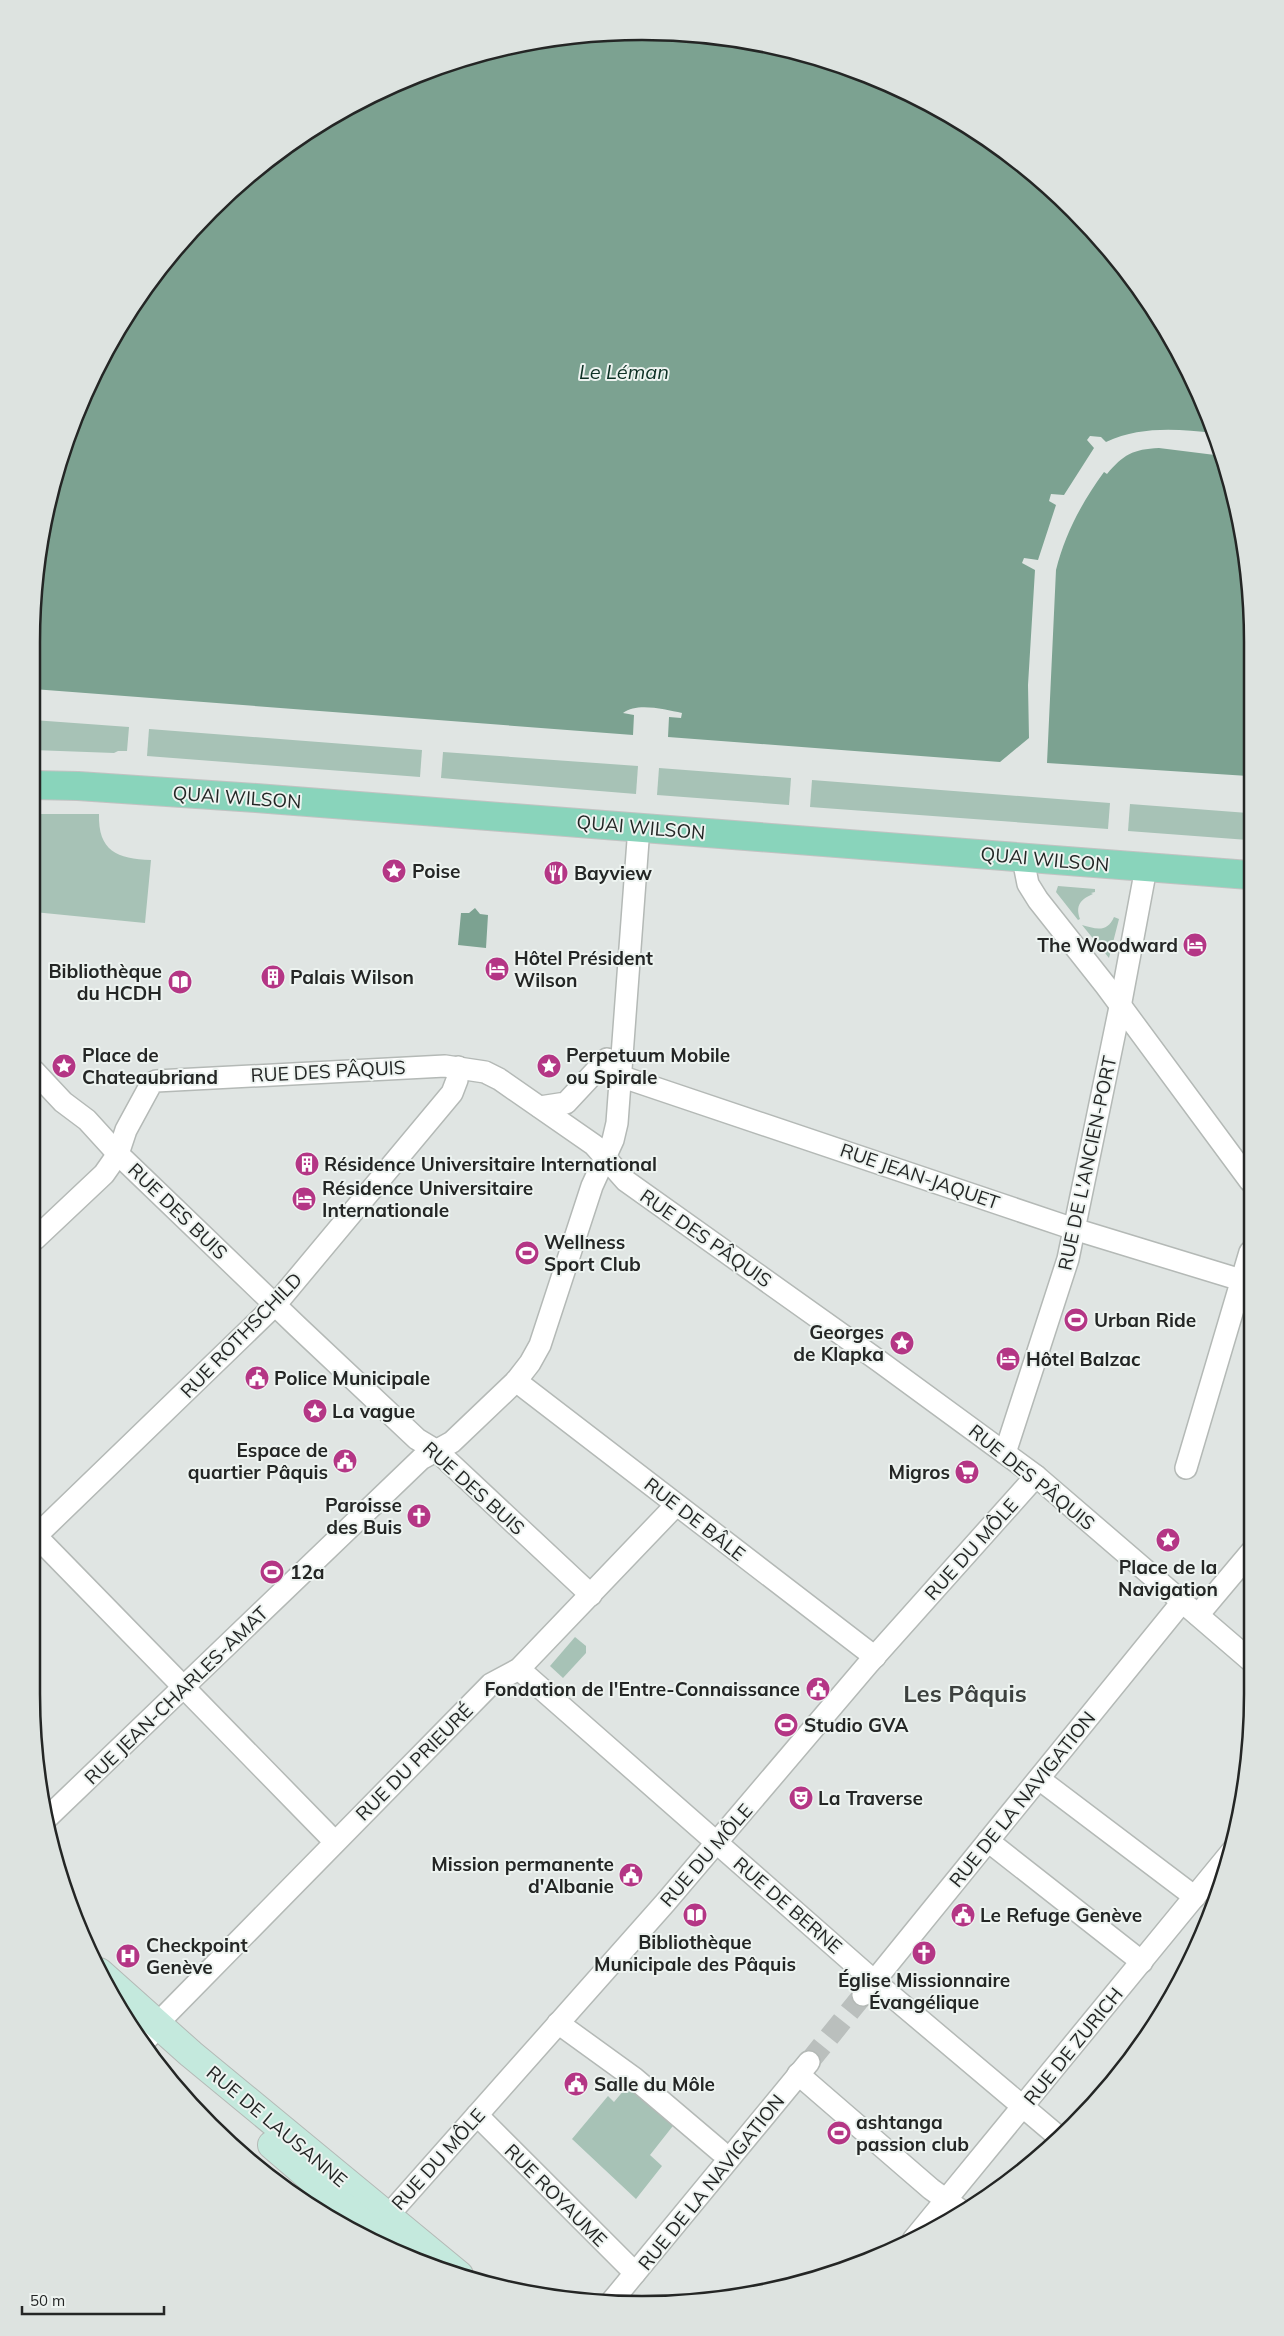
<svg xmlns="http://www.w3.org/2000/svg" width="1284" height="2336" viewBox="0 0 1284 2336" font-family="Mulish,sans-serif">
	<rect width="100%" height="100%" fill="#e0e5e3"/>
	<g fill="#a7c2b6">
		<polygon points="33,720 129,727 127,751 118,751 114,753 33,750"/>
		<polygon points="149,729 422,750 420,777 147,756"/>
		<polygon points="443,752 638,766 636,794 441,778"/>
		<polygon points="659,768 791,778 789,805 657,795"/>
		<polygon points="812,780 1110,803 1108,829 810,807"/>
		<polygon points="1130,804 1248,813 1248,840 1128,831"/>
		<path d="M 33,814 L 99,814 C 98,851 117,859 151,860 L 145,923 L 34,912 Z"/>
		<path d="M 1058,886 L 1095,889 L 1095,892 L 1091,893 L 1093,894 C 1081,899 1075,905 1080,919 L 1078,920 L 1056,892 Z"/>
		<path d="M 1114,917 L 1119,919 L 1109,958 L 1082,925 C 1094,928 1107,934 1114,917 Z"/>
		<polygon points="575,1637 586,1646 586,1653 563,1678 550,1666"/>
		<polygon points="630,2083 676,2122 650,2155 662,2166 636,2199 572,2139 608,2096 614,2102"/>
	</g>
	<g fill="#7ca291">
		<path d="M 602,33 L 722,37 L 839,64 L 948,113 L 1074,210 L 1150,303 L 1214,433 C 1177,429 1141,426 1106,442 L 1101,437 L 1090,436 L 1087,440 L 1094,448 L 1064,495 L 1051,494 L 1049,501 L 1056,505 L 1038,560 L 1024,558 L 1022,563 L 1035,570 L 1028,685 L 1029,738 L 1000,762 L 668,737 L 669,717 L 681,718 L 682,713 C 665,710 638,702 623,713 L 634,715 L 633,735 L 33,689 L 33,602 L 52,484 L 113,336 L 183,239 L 270,157 L 372,94 L 484,52 Z"/>
		<path d="M 1159,448 L 1223,456 L 1248,563 L 1248,776 L 1047,763 L 1056,570 C 1065,534 1082,502 1104,472 L 1107,474 C 1123,455 1133,449 1159,448 Z"/>
		<polygon points="475,908 480,914 488,915 486,948 458,945 461,913 469,913"/>
	</g>
	<g fill="none" stroke-linecap="round" stroke-linejoin="round">
		<polyline stroke="#babfbd" stroke-width="21" stroke-dasharray="21 11" stroke-linecap="butt" points="809,2062 863,1995"/>
		<defs>
			<g id="street">
				<polyline points="1026,857 1025,869 1028,884 1038,900 1106,986 1250,1181"/>
				<polyline points="599,1069 1074,1229 1241,1280"/>
				<polyline points="34,1071 63,1102 87,1120 118,1154 298,1327 417,1439 437,1451 591,1595"/>
				<polyline points="540,1107 566,1103 607,1059"/>
				<polyline points="35,1239 104,1174 118,1154 126,1130 151,1084 156,1081 445,1066 485,1072 499,1079 594,1145 626,1181 879,1361 1036,1476 1251,1661"/>
				<polyline points="516,1381 875,1657"/>
				<polyline points="1005,1453 1068,1259 1120,1007 1146,868"/>
				<polyline points="1186,1468 1250,1252"/>
				<polyline points="36,1536 276,1304 452,1093 457,1080 458,1067"/>
				<polyline points="36,1536 335,1842"/>
				<polyline points="1198,1615 1251,1552"/>
				<polyline points="519,1669 874,1981 1060,2138"/>
				<polyline points="1039,1779 1195,1897"/>
				<polyline points="47,1818 421,1459 452,1442 516,1381 530,1363 540,1345 592,1186 613,1140 617,1123 639,827"/>
				<polyline points="988,1841 1142,1962"/>
				<polyline points="863,1995 1182,1602"/>
				<polyline points="558,2023 634,2078 720,2151"/>
				<polyline points="157,2024 491,1684 519,1669 676,1505"/>
				<polyline points="143,2043 159,2026"/>
				<polyline points="798,2074 931,2189 963,2212"/>
				<polyline points="477,2115 635,2273"/>
				<polyline points="377,2228 665,1903 869,1663 1036,1476"/>
				<polyline points="913,2240 1232,1851"/>
				<polyline points="612,2301 809,2062"/>
			</g>
			<g id="secondary">
				<polyline points="99,1972 191,2054 459,2275"/>
				<polyline points="272,2145 394,2250"/>
			</g>
			<polyline id="primary" points="33,785 78,786 256,798 1249,875"/>
		</defs>
		<use href="#street" stroke="#b4b9b6" stroke-width="24"/>
		<use href="#secondary" stroke="#b4b9b6" stroke-width="30"/>
		<use href="#primary" stroke="#c2c2c2" stroke-width="30"/>
		<use href="#street" stroke="#fff" stroke-width="21"/>
		<use href="#secondary" stroke="#c4e9dd" stroke-width="28"/>
		<use href="#primary" stroke="#89d4bb" stroke-width="28"/>
	</g>
	<defs>
		<symbol id="sight-disc" viewBox="-11 -11 22 22"><circle r="9.5" fill="#b43685" stroke="#edf3f0"/><path d="M0-6L1.8-2.2L6-1.7L2.9 1.2L3.7 5.4L0 3.3L-3.7 5.4L-2.9 1.2L-6-1.7L-1.8-2.2Z" fill="#fff"/></symbol>
		<symbol id="restaurant-disc" viewBox="-11 -11 22 22"><circle r="9.5" fill="#b43685" stroke="#edf3f0"/><path d="M-5-6h1v4h1v-4h1v4h1v-4h1v5L-1.5 .5V6h-2V.5L-5-1ZM5-6V6H3V1.5H1.5Q1.5-4 5-6Z" fill="#fff"/></symbol>
		<symbol id="hotel-disc" viewBox="-11 -11 22 22"><circle r="9.5" fill="#b43685" stroke="#edf3f0"/><path d="M-6-4.5h1.5V1H6V5H4.5V3h-9V5H-6ZM-4 0a1.8 1.8 0 1 1 3.6 0ZM.5 0V-2.5h3Q6-2.5 6 0Z" fill="#fff"/></symbol>
		<symbol id="building-disc" viewBox="-11 -11 22 22"><circle r="9.5" fill="#b43685" stroke="#edf3f0"/><path d="M-4-6H4V6H1V3H-1V6H-4ZM-2.5-4.3h1.7v1.8h-1.7ZM.8-4.3h1.7v1.8H.8ZM-2.5-1h1.7V.8h-1.7ZM.8-1h1.7V.8H.8Z" fill="#fff"/></symbol>
		<symbol id="library-disc" viewBox="-11 -11 22 22"><circle r="9.5" fill="#b43685" stroke="#edf3f0"/><path d="M-6-4Q-3-5.5-.7-3.5V5Q-3 3-6 4ZM6-4Q3-5.5 .7-3.5V5Q3 3 6 4Z" fill="#fff"/></symbol>
		<symbol id="stadium-disc" viewBox="-11 -11 22 22"><circle r="9.5" fill="#b43685" stroke="#edf3f0"/><path d="M0-5a6.5 5 0 1 0 0 10a6.5 5 0 1 0 0-10ZM-3.5-1.8h7v3.6h-7Z" fill="#fff"/></symbol>
		<symbol id="civic-disc" viewBox="-11 -11 22 22"><circle r="9.5" fill="#b43685" stroke="#edf3f0"/><path d="M-.6-6.5H3V-4.5H.6V-3L4-1V1h2V6H-6V1h2V-1L-.6-3ZM-1.2 2.5V6h2.4V2.5Z" fill="#fff"/></symbol>
		<symbol id="supermarket-disc" viewBox="-11 -11 22 22"><circle r="9.5" fill="#b43685" stroke="#edf3f0"/><path d="M-6-5.5h2.5l.6 2H6L4.5 2H-2.5L-4.4-4H-6ZM-1.5 3.2a1.3 1.3 0 1 0 .1 0ZM3 3.2a1.3 1.3 0 1 0 .1 0Z" fill="#fff"/></symbol>
		<symbol id="church-disc" viewBox="-11 -11 22 22"><circle r="9.5" fill="#b43685" stroke="#edf3f0"/><path d="M-1.2-6h2.4v3.5h3.3v2.4h-3.3V6h-2.4V-.1h-3.3v-2.4h3.3Z" fill="#fff"/></symbol>
		<symbol id="theatre-disc" viewBox="-11 -11 22 22"><circle r="9.5" fill="#b43685" stroke="#edf3f0"/><path d="M-5-5.5Q0-4 5-5.5V0Q5 5 0 6Q-5 5-5 0ZM-3.3-2.5H-1v1.5H-3.3ZM1-2.5H3.3v1.5H1ZM-2.8 1Q0 5.5 2.8 1Z" fill="#fff"/></symbol>
		<symbol id="hospital-disc" viewBox="-11 -11 22 22"><circle r="9.5" fill="#b43685" stroke="#edf3f0"/><path d="M-5-5h3v3.5h4V-5h3V5h-3V1.5h-4V5h-3Z" fill="#fff"/></symbol>
	</defs>
	<g fill-rule="evenodd">
		<use href="#sight-disc" x="380" y="857" width="28" height="28"/>
		<use href="#restaurant-disc" x="542" y="859" width="28" height="28"/>
		<use href="#hotel-disc" x="1181" y="931" width="28" height="28"/>
		<use href="#hotel-disc" x="483" y="955" width="28" height="28"/>
		<use href="#building-disc" x="259" y="963" width="28" height="28"/>
		<use href="#library-disc" x="166" y="968" width="28" height="28"/>
		<use href="#sight-disc" x="50" y="1052" width="28" height="28"/>
		<use href="#sight-disc" x="535" y="1052" width="28" height="28"/>
		<use href="#building-disc" x="293" y="1150" width="28" height="28"/>
		<use href="#hotel-disc" x="290" y="1185" width="28" height="28"/>
		<use href="#stadium-disc" x="513" y="1239" width="28" height="28"/>
		<use href="#stadium-disc" x="1062" y="1306" width="28" height="28"/>
		<use href="#sight-disc" x="888" y="1329" width="28" height="28"/>
		<use href="#hotel-disc" x="994" y="1345" width="28" height="28"/>
		<use href="#civic-disc" x="243" y="1364" width="28" height="28"/>
		<use href="#sight-disc" x="301" y="1397" width="28" height="28"/>
		<use href="#civic-disc" x="331" y="1447" width="28" height="28"/>
		<use href="#supermarket-disc" x="953" y="1458" width="28" height="28"/>
		<use href="#church-disc" x="405" y="1502" width="28" height="28"/>
		<use href="#sight-disc" x="1154" y="1526" width="28" height="28"/>
		<use href="#stadium-disc" x="258" y="1558" width="28" height="28"/>
		<use href="#civic-disc" x="804" y="1675" width="28" height="28"/>
		<use href="#stadium-disc" x="772" y="1711" width="28" height="28"/>
		<use href="#theatre-disc" x="787" y="1784" width="28" height="28"/>
		<use href="#civic-disc" x="617" y="1861" width="28" height="28"/>
		<use href="#library-disc" x="681" y="1901" width="28" height="28"/>
		<use href="#civic-disc" x="949" y="1901" width="28" height="28"/>
		<use href="#church-disc" x="910" y="1939" width="28" height="28"/>
		<use href="#hospital-disc" x="114" y="1942" width="28" height="28"/>
		<use href="#civic-disc" x="562" y="2070" width="28" height="28"/>
		<use href="#stadium-disc" x="825" y="2119" width="28" height="28"/>
	</g>
	<g text-anchor="middle" dominant-baseline="central" stroke-width="4" stroke-linejoin="round" paint-order="stroke">
		<g font-size="19" fill="#242625" stroke="#edf3f0">
			<text transform="translate(237 797) rotate(4)">QUAI WILSON</text>
			<text transform="translate(641 827) rotate(5)">QUAI WILSON</text>
			<text transform="translate(1045 859) rotate(5)">QUAI WILSON</text>
			<text transform="translate(328 1071) rotate(-3)">RUE DES PÂQUIS</text>
			<text transform="translate(1087 1163) rotate(-78)">RUE DE L'ANCIEN-PORT</text>
			<text transform="translate(920 1176) rotate(19)">RUE JEAN-JAQUET</text>
			<text transform="translate(178 1211) rotate(44)">RUE DES BUIS</text>
			<text transform="translate(706 1238) rotate(35)">RUE DES PÂQUIS</text>
			<text transform="translate(241 1335) rotate(-46)">RUE ROTHSCHILD</text>
			<text transform="translate(1032 1477) rotate(39)">RUE DES PÂQUIS</text>
			<text transform="translate(474 1488) rotate(42)">RUE DES BUIS</text>
			<text transform="translate(695 1519) rotate(38)">RUE DE BÂLE</text>
			<text transform="translate(971 1549) rotate(-48)">RUE DU MÔLE</text>
			<text transform="translate(176 1695) rotate(-44)">RUE JEAN-CHARLES-AMAT</text>
			<text transform="translate(414 1762) rotate(-45)">RUE DU PRIEURÉ</text>
			<text transform="translate(1022 1799) rotate(-51)">RUE DE LA NAVIGATION</text>
			<text transform="translate(706 1855) rotate(-49)">RUE DU MÔLE</text>
			<text transform="translate(788 1905) rotate(41)">RUE DE BERNE</text>
			<text transform="translate(1073 2046) rotate(-51)">RUE DE ZURICH</text>
			<text transform="translate(277 2126) rotate(40)">RUE DE LAUSANNE</text>
			<text transform="translate(438 2159) rotate(-48)">RUE DU MÔLE</text>
			<text transform="translate(711 2182) rotate(-51)">RUE DE LA NAVIGATION</text>
			<text transform="translate(556 2195) rotate(45)">RUE ROYAUME</text>
		</g>
		<g font-size="19" font-weight="bold" fill="#242625" stroke="#edf3f0" text-anchor="start">
			<text x="412" y="871">Poise</text>
			<text x="574" y="873">Bayview</text>
			<text x="1178" y="945" text-anchor="end">The Woodward</text>
			<text x="514" y="958">Hôtel Président<tspan x="514" dy="22">Wilson</tspan></text>
			<text x="162" y="971" text-anchor="end">Bibliothèque<tspan x="162" dy="22">du HCDH</tspan></text>
			<text x="290" y="977">Palais Wilson</text>
			<text x="82" y="1055">Place de<tspan x="82" dy="22">Chateaubriand</tspan></text>
			<text x="566" y="1055">Perpetuum Mobile<tspan x="566" dy="22">ou Spirale</tspan></text>
			<text x="324" y="1164">Résidence Universitaire International</text>
			<text x="322" y="1188">Résidence Universitaire<tspan x="322" dy="22">Internationale</tspan></text>
			<text x="544" y="1242">Wellness<tspan x="544" dy="22">Sport Club</tspan></text>
			<text x="1094" y="1320">Urban Ride</text>
			<text x="884" y="1332" text-anchor="end">Georges<tspan x="884" dy="22">de Klapka</tspan></text>
			<text x="1026" y="1359">Hôtel Balzac</text>
			<text x="274" y="1378">Police Municipale</text>
			<text x="332" y="1411">La vague</text>
			<text x="328" y="1450" text-anchor="end">Espace de<tspan x="328" dy="22">quartier Pâquis</tspan></text>
			<text x="950" y="1472" text-anchor="end">Migros</text>
			<text x="402" y="1505" text-anchor="end">Paroisse<tspan x="402" dy="22">des Buis</tspan></text>
			<text x="1168" y="1567" text-anchor="middle">Place de la<tspan x="1168" dy="22">Navigation</tspan></text>
			<text x="290" y="1572">12a</text>
			<text x="800" y="1689" text-anchor="end">Fondation de l'Entre-Connaissance</text>
			<text x="804" y="1725">Studio GVA</text>
			<text x="818" y="1798">La Traverse</text>
			<text x="614" y="1864" text-anchor="end">Mission permanente<tspan x="614" dy="22">d'Albanie</tspan></text>
			<text x="980" y="1915">Le Refuge Genève</text>
			<text x="695" y="1942" text-anchor="middle">Bibliothèque<tspan x="695" dy="22">Municipale des Pâquis</tspan></text>
			<text x="146" y="1945">Checkpoint<tspan x="146" dy="22">Genève</tspan></text>
			<text x="924" y="1980" text-anchor="middle">Église Missionnaire<tspan x="924" dy="22">Évangélique</tspan></text>
			<text x="594" y="2084">Salle du Môle</text>
			<text x="856" y="2122">ashtanga<tspan x="856" dy="22">passion club</tspan></text>
		</g>
		<g font-size="20" font-style="italic" fill="#0e3125" stroke="#edf3f0">
			<text x="624" y="371">Le Léman</text>
		</g>
		<g font-size="24" font-weight="bold" fill="#3d413f" stroke="#edf3f0">
			<text x="965" y="1693">Les Pâquis</text>
		</g>
	</g>
	<path d="M0 0H1284V2336H0ZM642 40H642A602 602 0 0 1 1244 642V1694A602 602 0 0 1 642 2296H642A602 602 0 0 1 40 1694V642A602 602 0 0 1 642 40Z" fill="#dde3e0" fill-rule="evenodd"/>
	<path fill="none" stroke="#242625" stroke-width="2.5" d="M642 40H642A602 602 0 0 1 1244 642V1694A602 602 0 0 1 642 2296H642A602 602 0 0 1 40 1694V642A602 602 0 0 1 642 40Z"/>
	<path d="M22 2306v8h142v-8" fill="none" stroke="#242625" stroke-width="2.5"/>
	<text x="30" y="2306" font-size="15" fill="#242625" stroke="#edf3f0" stroke-width="4" paint-order="stroke">50 m</text>
</svg>
